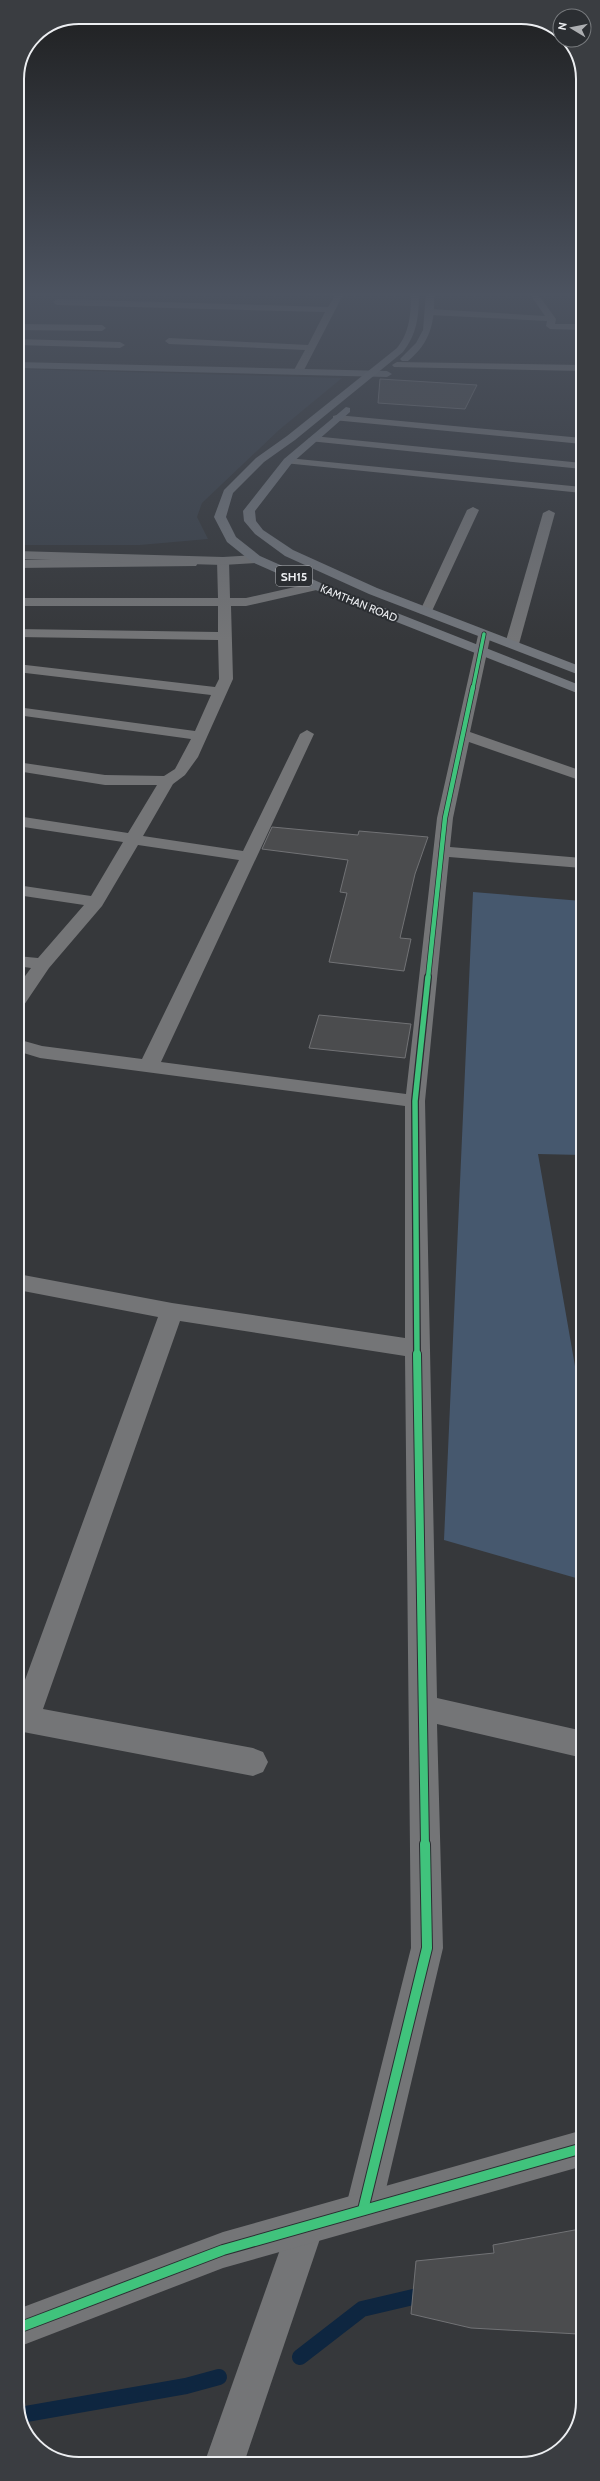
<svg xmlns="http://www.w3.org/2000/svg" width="600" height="2481" viewBox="0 0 600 2481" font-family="Cabin,sans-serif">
	<rect width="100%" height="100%" fill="#36383b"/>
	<polygon fill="#3c424a" points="17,369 342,378 279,430 202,503 197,517 208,539 140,545 17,545"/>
	<polygon fill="#46586e" points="473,892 582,901 582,1155 538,1154 583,1412 583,1580 444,1540"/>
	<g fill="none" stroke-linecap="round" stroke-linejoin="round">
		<g stroke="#0e2640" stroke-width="16">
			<polyline points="300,2357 362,2309 426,2294"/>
			<polyline points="20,2417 26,2414 186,2386 219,2377"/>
		</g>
	</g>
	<g fill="#4b4c4e" stroke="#717275">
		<polygon points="380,379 477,385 465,409 378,403"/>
		<polygon points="272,827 358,835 359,831 428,837 415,874 400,938 411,939 404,971 329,962 347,893 340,892 348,860 262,849"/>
		<polygon points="319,1015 411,1024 405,1058 309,1048"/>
		<polygon points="580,2229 578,2334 471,2328 411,2314 416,2261 494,2253 493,2245"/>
	</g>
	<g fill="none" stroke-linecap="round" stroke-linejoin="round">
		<g fill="#747577" fill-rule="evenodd">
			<polygon points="304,293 344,293 304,370 299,373 294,370 305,350 169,344 165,341 169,338 308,345 325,312 57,305 53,302 57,299 328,307 335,295 308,295"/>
			<polygon points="529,293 537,293 556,319 555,324 582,324 582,330 550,329 546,326 547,321 430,315 426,312 430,309 545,316"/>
			<polygon points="17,324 102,325 106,328 102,331 17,330"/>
			<polygon points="17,339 120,342 125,345 120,348 17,345"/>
			<polygon points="397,362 582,365 582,371 394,367 392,365"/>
			<polygon points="337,415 582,438 582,444 333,420 333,416"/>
			<polygon points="313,436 582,463 582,469 309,441 308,439"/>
			<polygon points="288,458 582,487 582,493 284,463 284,459"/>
			<polygon points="473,507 479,510 432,611 431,614 421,614 420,611 467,510"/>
			<polygon points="549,510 555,513 519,644 517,647 507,647 505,644 543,513"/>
			<polygon points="223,557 229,561 230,598 246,598 317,582 323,586 321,589 246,606 231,606 233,679 198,757 185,775 173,784 143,836 243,851 300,734 307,730 314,734 161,1062 406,1094 437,818 479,631 484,630 491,634 470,732 582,771 582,781 469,742 453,818 450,847 582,858 582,868 449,857 425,1101 437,1698 583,1731 583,1758 437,1724 443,1948 381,2210 376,2223 363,2228 350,2223 345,2210 411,1948 405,1356 180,1321 43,1709 253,1748 263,1752 268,1762 263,1772 253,1776 18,1731 18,1699 158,1317 18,1290 18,1274 172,1303 405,1338 405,1106 40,1058 17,1051 17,1039 42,1046 142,1059 239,860 138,845 102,906 49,968 24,1005 17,1006 17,987 31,968 17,966 17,956 38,958 84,905 17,895 17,885 91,896 123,842 17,826 17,816 128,833 157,785 105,785 17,771 17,762 105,775 164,776 175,769 191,739 17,715 17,707 195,731 211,695 17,672 17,664 215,687 219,679 218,640 17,637 17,629 218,632 218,606 17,606 17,598 218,598 217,561"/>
			<polygon points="192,559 198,563 196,566 17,568 17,560"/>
			<polygon points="306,2209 319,2214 324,2227 244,2463 204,2464 288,2227 293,2214"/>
		</g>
		<g fill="#747577" fill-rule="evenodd">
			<polygon points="17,551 223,557 256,555 262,559 256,563 223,565 17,559"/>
			<polygon points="583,2130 583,2166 223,2268 18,2347 18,2309 223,2232"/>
		</g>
		<polygon fill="#6d7176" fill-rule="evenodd" points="17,362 387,371 392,374 387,377 17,368"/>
		<g fill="#72767c" fill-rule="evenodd">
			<path d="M 411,293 L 419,293 C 419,316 417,334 403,352 L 295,440 L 264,462 L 233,493 L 226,517 L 236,537 L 260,556 L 321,583 L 582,686 L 582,695 L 313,589 L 252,562 L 227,542 L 214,517 L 224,490 L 256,458 L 287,436 L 397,348 C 410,332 411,313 411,293 Z"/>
			<path d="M 426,293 L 434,293 C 435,322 431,342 408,361 L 402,361 L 400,359 L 416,343 L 423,330 Z"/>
			<polygon points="346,407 350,408 350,412 292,463 255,511 256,521 263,530 293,550 377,588 582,667 582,676 369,594 285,556 255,534 244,521 243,511 284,459"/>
		</g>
		<defs>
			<polyline id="cycleway-far4" points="473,688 484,634"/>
			<polyline id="cycleway-far3" points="428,978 445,818 473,687"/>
			<polyline id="cycleway-far2" points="417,1355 415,1101 428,977"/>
			<polyline id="cycleway-far1" points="417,1354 425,1845"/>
			<g id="cycleway">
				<polyline points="363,2210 427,1948 425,1844"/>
				<polyline points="18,2328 223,2250 583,2148"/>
			</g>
		</defs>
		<use href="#cycleway-far4" stroke="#2b2e32" stroke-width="5"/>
		<use href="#cycleway-far3" stroke="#2b2e32" stroke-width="6"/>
		<use href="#cycleway-far2" stroke="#2b2e32" stroke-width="8"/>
		<use href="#cycleway-far1" stroke="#2b2e32" stroke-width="10"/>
		<use href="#cycleway" stroke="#2b2e32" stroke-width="12"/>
		<use href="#cycleway-far4" stroke="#40c37c" stroke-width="3.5"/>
		<use href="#cycleway-far3" stroke="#40c37c" stroke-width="4.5"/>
		<use href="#cycleway-far2" stroke="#40c37c" stroke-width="5.5"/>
		<use href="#cycleway-far1" stroke="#40c37c" stroke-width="8"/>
		<use href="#cycleway" stroke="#40c37c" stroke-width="10"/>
	</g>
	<linearGradient id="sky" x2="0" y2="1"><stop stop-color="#1e1f20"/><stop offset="0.46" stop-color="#4c5360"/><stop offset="1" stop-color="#4c5360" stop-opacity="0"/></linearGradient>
	<rect width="600" height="640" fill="url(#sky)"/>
	<g text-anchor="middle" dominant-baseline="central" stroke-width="4" stroke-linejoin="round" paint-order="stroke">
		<g font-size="11" fill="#eceef1" stroke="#2b2e32">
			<text transform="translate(359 603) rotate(22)">KAMTHAN ROAD</text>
		</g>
		<rect fill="#2b2e32" stroke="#b2b4b8" stroke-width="1" x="276" y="566" width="36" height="20" rx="3"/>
		<g font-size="12" font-weight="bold" fill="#eceef1">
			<text x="294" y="576">SH15</text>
		</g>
	</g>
	<path d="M0 0H600V2481H0ZM79 24H521A55 55 0 0 1 576 79V2402A55 55 0 0 1 521 2457H79A55 55 0 0 1 24 2402V79A55 55 0 0 1 79 24Z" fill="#3a3d41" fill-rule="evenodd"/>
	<path fill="none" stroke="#eceef1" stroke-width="2" d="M79 24H521A55 55 0 0 1 576 79V2402A55 55 0 0 1 521 2457H79A55 55 0 0 1 24 2402V79A55 55 0 0 1 79 24Z"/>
	<g transform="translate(572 28) rotate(280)"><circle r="19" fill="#2b2e32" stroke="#787b7e"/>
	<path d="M0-3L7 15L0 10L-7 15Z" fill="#acaeb1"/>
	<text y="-6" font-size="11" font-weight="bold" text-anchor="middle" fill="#eceef1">N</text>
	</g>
</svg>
